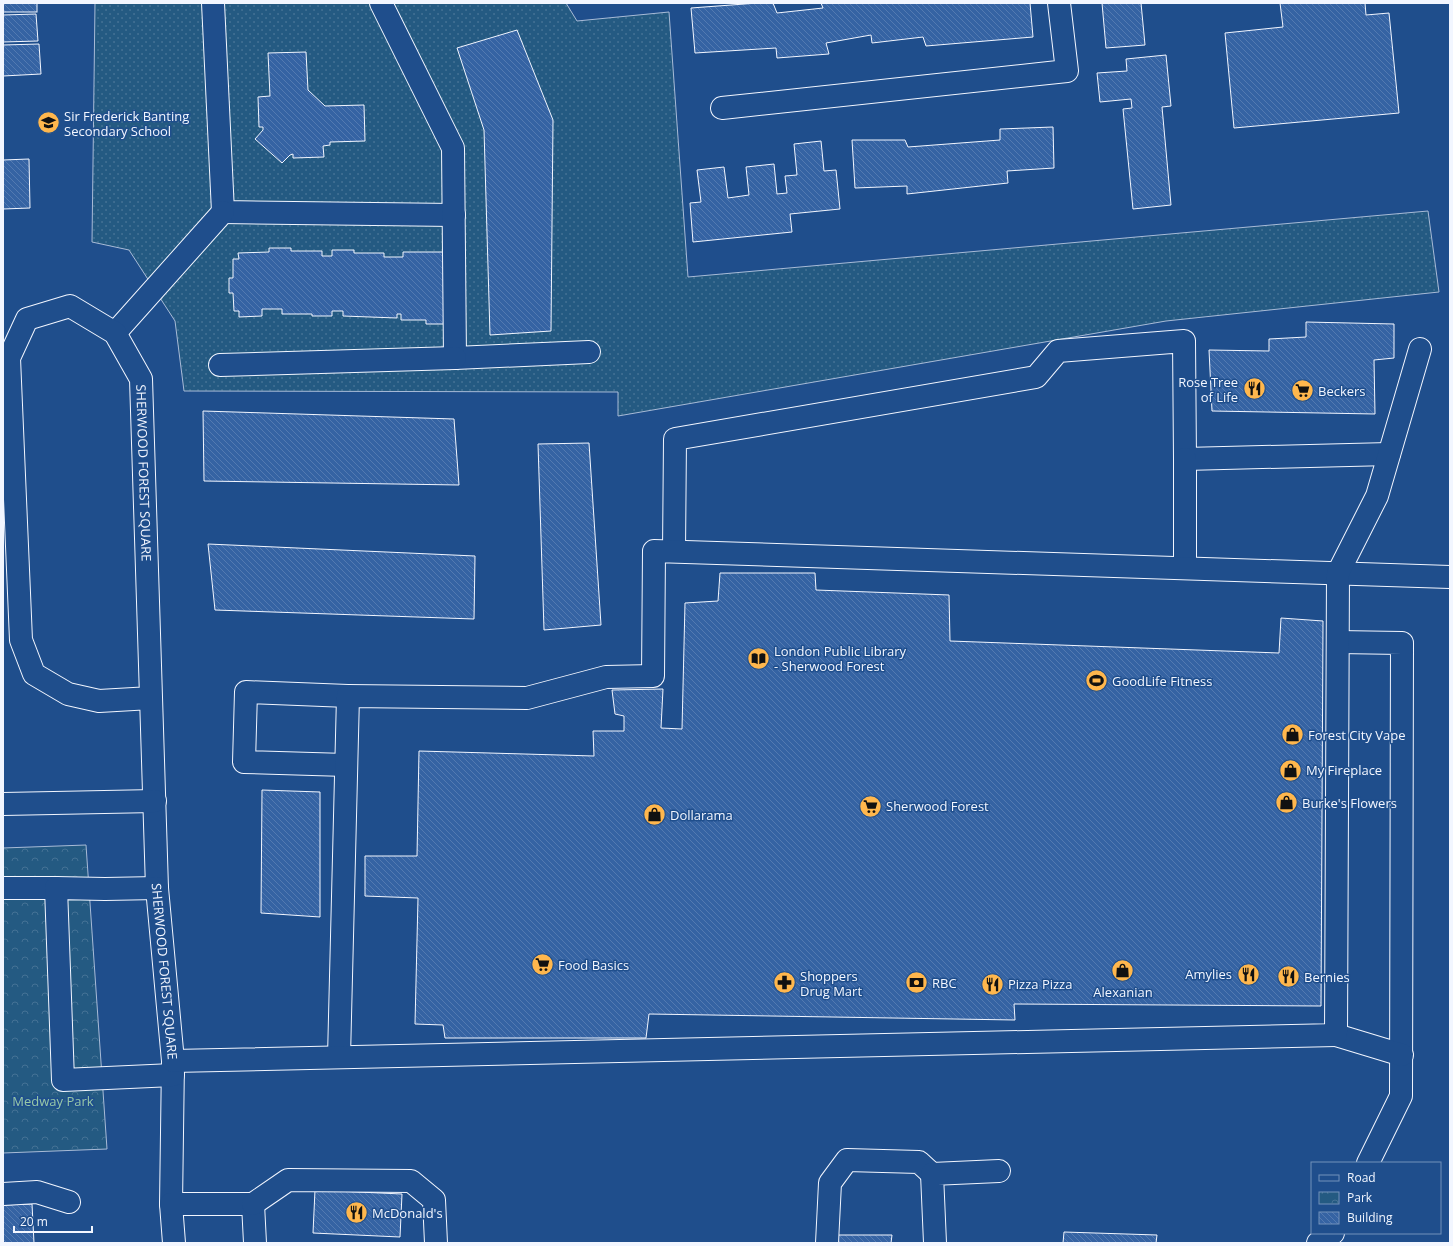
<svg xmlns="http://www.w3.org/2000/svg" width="1453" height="1246" viewBox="0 0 1453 1246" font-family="'Open Sans',sans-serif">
	<defs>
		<pattern id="grass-dots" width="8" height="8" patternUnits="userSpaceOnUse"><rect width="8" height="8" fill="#245a82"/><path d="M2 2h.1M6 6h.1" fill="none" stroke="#447295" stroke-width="1.8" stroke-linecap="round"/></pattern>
		<pattern id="park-crowns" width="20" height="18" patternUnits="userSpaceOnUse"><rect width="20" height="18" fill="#245a82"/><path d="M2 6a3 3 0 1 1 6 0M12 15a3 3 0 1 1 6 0" fill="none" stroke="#447295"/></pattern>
		<pattern id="building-back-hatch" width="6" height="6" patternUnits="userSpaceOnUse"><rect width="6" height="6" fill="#3563a3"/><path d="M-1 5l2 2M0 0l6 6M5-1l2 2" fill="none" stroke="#537ab1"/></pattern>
	</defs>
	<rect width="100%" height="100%" fill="#1f4e8c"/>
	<polygon fill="url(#grass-dots)" stroke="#a8bbd7" points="95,3 566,3 577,21 669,12 688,277 1428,211 1439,292 1166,321 618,416 618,392 184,391 175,321 129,250 92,242"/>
	<polygon fill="url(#park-crowns)" stroke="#a8bbd7" points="86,845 107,1149 3,1153 3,848"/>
	<g fill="url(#building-back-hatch)" stroke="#f2f6ff">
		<rect x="3" y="3" width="34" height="9"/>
		<polygon points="758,3 773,3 777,13 823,8 821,3 1030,3 1033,37 926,46 923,37 872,43 871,35 826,43 829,54 777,58 776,48 695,53 691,8"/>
		<polygon points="1102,3 1141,3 1145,45 1106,48"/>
		<polygon points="1280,3 1365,3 1366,15 1389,13 1399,113 1234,128 1225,33 1283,27"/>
		<polygon points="36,14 38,41 3,42 3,15"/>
		<polygon points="517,30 553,120 551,331 490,335 484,130 457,48"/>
		<polygon points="39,44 41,74 3,76 3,45"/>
		<polygon points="306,52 308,90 325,106 364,105 365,141 330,142 330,145 323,146 324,157 293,158 293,154 290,155 282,163 255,139 263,130 263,127 259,127 258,97 270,96 268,53"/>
		<polygon points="1166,55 1171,106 1162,107 1171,205 1133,209 1123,109 1132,108 1131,99 1100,102 1097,73 1127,71 1126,59"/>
		<polygon points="1053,127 1054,168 1007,171 1008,183 907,194 907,186 855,188 852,140 905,140 908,147 1000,140 1000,129"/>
		<polygon points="821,141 824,171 836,170 840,209 790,214 792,232 693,242 690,203 701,202 697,170 724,167 728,198 749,195 746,167 774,164 777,194 787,193 785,176 797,175 794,144"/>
		<polygon points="29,159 30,208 3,209 3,160"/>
		<polygon points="269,248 291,248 291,251 322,251 322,256 332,256 332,250 354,250 354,253 384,253 384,257 403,257 403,252 445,252 445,324 426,324 426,320 401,320 401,314 397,314 397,318 343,316 343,311 332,311 332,316 312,316 312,314 282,314 282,309 262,309 262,316 239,317 239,311 234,311 233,293 229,293 229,278 233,278 233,259 239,259 238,253 269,252"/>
		<polygon points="1306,322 1394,324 1394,358 1374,360 1375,414 1212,411 1209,350 1269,351 1269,339 1306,337"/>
		<polygon points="203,411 454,419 459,485 204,481"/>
		<polygon points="589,443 601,625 544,630 538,444"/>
		<polygon points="208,544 475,556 474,619 215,610"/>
		<polygon points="720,573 815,573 816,590 949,595 950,641 1279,653 1281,618 1323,621 1321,1006 1014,1004 1015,1020 649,1014 646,1038 445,1038 443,1025 415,1024 418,898 365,896 365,856 417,856 419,751 594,756 593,731 624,731 624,716 615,714 612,690 663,689 661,728 682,729 685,603 718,601"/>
		<polygon points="262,790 320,792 320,917 261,913"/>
		<polygon points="315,1190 402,1194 400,1237 313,1233"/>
		<polygon points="32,1204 34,1243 3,1243 3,1205"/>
		<polygon points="1064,1232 1157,1235 1156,1243 1063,1243"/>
		<polygon points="833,1235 892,1235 891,1243 832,1243"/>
	</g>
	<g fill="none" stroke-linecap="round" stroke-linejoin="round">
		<defs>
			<g id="minor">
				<polyline points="213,3 223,212 454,215"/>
				<polyline points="381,3 453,148 455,358 589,352"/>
				<polyline points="722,108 1067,71 1059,3"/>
				<polyline points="115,333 223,212"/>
				<polyline points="220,365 455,358"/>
				<polyline points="674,551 675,439 1036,377 1058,351 1184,341 1185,459 1389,454"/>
				<polyline points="1185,568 1185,459"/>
				<polyline points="1338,642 1402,643 1401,1096 1368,1163"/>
				<path id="s1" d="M 151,698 L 99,701 L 68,694 L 34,674 L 21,640 L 9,358 L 27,319 L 70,306 L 115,333 L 141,379 L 157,888 L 173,1061 L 171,1204 L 174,1243"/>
				<polyline points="346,765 244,762 246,692 348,696"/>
				<polyline points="3,804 155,801"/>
				<polyline points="3,888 56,888"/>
				<polyline points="157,888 105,889 56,888 63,1080 173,1075"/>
				<polyline points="1336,1035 1402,1055"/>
				<polyline points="339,1057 348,696 527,698 606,677 653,676 654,551 1450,577"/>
				<polyline points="173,1061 1336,1035 1338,573 1377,496 1420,349"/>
				<polyline points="3,1194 37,1192 69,1202"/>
				<polyline points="171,1204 253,1204 255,1243"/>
				<polyline points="253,1204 288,1180 411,1181 434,1200 436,1243"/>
				<polyline points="827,1243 830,1183 847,1160 919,1162 932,1174"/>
				<polyline points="935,1243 932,1174 999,1171"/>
				<polyline points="1318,1243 1333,1233"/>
			</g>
		</defs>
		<use href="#minor" stroke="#f2f6ff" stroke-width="24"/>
		<use href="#minor" stroke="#1f4e8c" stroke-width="22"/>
	</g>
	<defs>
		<symbol id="school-disc" viewBox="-11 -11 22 22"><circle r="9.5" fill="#ffb74d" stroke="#1f4e8c"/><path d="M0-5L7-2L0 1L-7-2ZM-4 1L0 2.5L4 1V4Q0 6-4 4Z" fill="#111"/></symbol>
		<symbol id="restaurant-disc" viewBox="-11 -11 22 22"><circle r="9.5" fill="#ffb74d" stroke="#1f4e8c"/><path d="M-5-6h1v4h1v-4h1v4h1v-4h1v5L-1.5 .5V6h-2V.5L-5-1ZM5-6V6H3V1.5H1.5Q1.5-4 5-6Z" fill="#111"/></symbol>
		<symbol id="supermarket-disc" viewBox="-11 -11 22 22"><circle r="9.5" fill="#ffb74d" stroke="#1f4e8c"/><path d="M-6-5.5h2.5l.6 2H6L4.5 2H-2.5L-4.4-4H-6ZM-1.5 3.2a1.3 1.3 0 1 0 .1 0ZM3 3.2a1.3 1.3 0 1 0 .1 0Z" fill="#111"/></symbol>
		<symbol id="library-disc" viewBox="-11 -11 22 22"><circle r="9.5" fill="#ffb74d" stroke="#1f4e8c"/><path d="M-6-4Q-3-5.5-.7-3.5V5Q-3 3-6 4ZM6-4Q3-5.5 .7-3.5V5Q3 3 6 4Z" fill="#111"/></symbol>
		<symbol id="stadium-disc" viewBox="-11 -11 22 22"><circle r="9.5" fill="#ffb74d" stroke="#1f4e8c"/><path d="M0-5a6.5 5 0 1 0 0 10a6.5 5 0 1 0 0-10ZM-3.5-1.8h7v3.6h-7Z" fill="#111"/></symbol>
		<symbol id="shop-disc" viewBox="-11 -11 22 22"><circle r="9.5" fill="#ffb74d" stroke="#1f4e8c"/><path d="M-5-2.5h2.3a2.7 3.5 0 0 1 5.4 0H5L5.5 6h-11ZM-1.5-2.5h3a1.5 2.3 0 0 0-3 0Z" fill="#111"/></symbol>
		<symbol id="pharmacy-disc" viewBox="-11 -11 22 22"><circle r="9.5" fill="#ffb74d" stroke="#1f4e8c"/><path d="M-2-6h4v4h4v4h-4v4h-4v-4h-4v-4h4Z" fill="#111"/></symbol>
		<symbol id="bank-disc" viewBox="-11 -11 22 22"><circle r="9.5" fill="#ffb74d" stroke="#1f4e8c"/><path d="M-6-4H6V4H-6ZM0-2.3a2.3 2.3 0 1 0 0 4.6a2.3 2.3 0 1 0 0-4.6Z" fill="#111"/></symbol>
	</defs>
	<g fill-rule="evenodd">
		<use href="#school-disc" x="36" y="110" width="25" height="25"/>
		<use href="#restaurant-disc" x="1242" y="376" width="25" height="25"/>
		<use href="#supermarket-disc" x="1290" y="378" width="25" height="25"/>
		<use href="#library-disc" x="746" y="646" width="25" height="25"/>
		<use href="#stadium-disc" x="1084" y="668" width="25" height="25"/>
		<use href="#shop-disc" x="1280" y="722" width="25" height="25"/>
		<use href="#shop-disc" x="1278" y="758" width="25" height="25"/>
		<use href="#shop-disc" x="1274" y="790" width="25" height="25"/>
		<use href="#supermarket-disc" x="858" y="794" width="25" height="25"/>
		<use href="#shop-disc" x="642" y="802" width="25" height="25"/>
		<use href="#supermarket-disc" x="530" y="952" width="25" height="25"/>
		<use href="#shop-disc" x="1110" y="958" width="25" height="25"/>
		<use href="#restaurant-disc" x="1236" y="962" width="25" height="25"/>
		<use href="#restaurant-disc" x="1276" y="964" width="25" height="25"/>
		<use href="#pharmacy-disc" x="772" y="970" width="25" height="25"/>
		<use href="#bank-disc" x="904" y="970" width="25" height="25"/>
		<use href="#restaurant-disc" x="980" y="972" width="25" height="25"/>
		<use href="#restaurant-disc" x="344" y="1200" width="25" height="25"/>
	</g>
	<g text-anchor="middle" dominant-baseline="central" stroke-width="3" stroke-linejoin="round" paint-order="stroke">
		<g font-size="13" fill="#f2f6ff" stroke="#1f4e8c" text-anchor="start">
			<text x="64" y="116">Sir Frederick Banting<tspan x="64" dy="15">Secondary School</tspan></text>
			<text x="1238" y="382" text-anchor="end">Rose Tree<tspan x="1238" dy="15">of Life</tspan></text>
			<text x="1318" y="391">Beckers</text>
			<text x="774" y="651">London Public Library<tspan x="774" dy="15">- Sherwood Forest</tspan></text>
			<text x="1112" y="681">GoodLife Fitness</text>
			<text x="1308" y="735">Forest City Vape</text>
			<text x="1306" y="770">My Fireplace</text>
			<text x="1302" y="803">Burke's Flowers</text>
			<text x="886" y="806">Sherwood Forest</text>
			<text x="670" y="815">Dollarama</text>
			<text x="558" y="965">Food Basics</text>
			<text x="1232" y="974" text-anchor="end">Amylies</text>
			<text x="800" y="976">Shoppers<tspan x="800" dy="15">Drug Mart</tspan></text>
			<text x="1304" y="977">Bernies</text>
			<text x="932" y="983">RBC</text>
			<text x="1008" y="984">Pizza Pizza</text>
			<text x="1123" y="992" text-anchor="middle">Alexanian</text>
			<text x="372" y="1213">McDonald's</text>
		</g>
		<g font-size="13" fill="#f2f6ff" stroke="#1f4e8c">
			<text stroke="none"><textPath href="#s1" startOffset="729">SHERWOOD FOREST SQUARE</textPath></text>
			<text stroke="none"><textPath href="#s1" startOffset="1228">SHERWOOD FOREST SQUARE</textPath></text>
		</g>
		<g font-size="13" fill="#97c8a6" stroke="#1f4e8c">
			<text x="53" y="1101">Medway Park</text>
		</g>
	</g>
	<rect width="1453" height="1246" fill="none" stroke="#f2f6ff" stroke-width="8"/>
	<rect x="1311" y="1162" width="130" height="72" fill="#1f4e8c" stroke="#7391ba"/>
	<rect x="1319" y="1175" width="20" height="6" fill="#1f4e8c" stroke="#7391ba"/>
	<text x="1347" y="1182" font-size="12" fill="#f2f6ff">Road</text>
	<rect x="1319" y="1192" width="20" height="12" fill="url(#park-crowns)" stroke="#7391ba"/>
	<text x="1347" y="1202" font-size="12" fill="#f2f6ff">Park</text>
	<rect x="1319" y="1212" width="20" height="12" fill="url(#building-back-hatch)" stroke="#7391ba"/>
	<text x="1347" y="1222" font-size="12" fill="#f2f6ff">Building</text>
	<path d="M14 1226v6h78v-6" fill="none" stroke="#f2f6ff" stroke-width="2"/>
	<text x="20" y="1226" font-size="12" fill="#f2f6ff" stroke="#1f4e8c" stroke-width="3" paint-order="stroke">20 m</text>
</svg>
